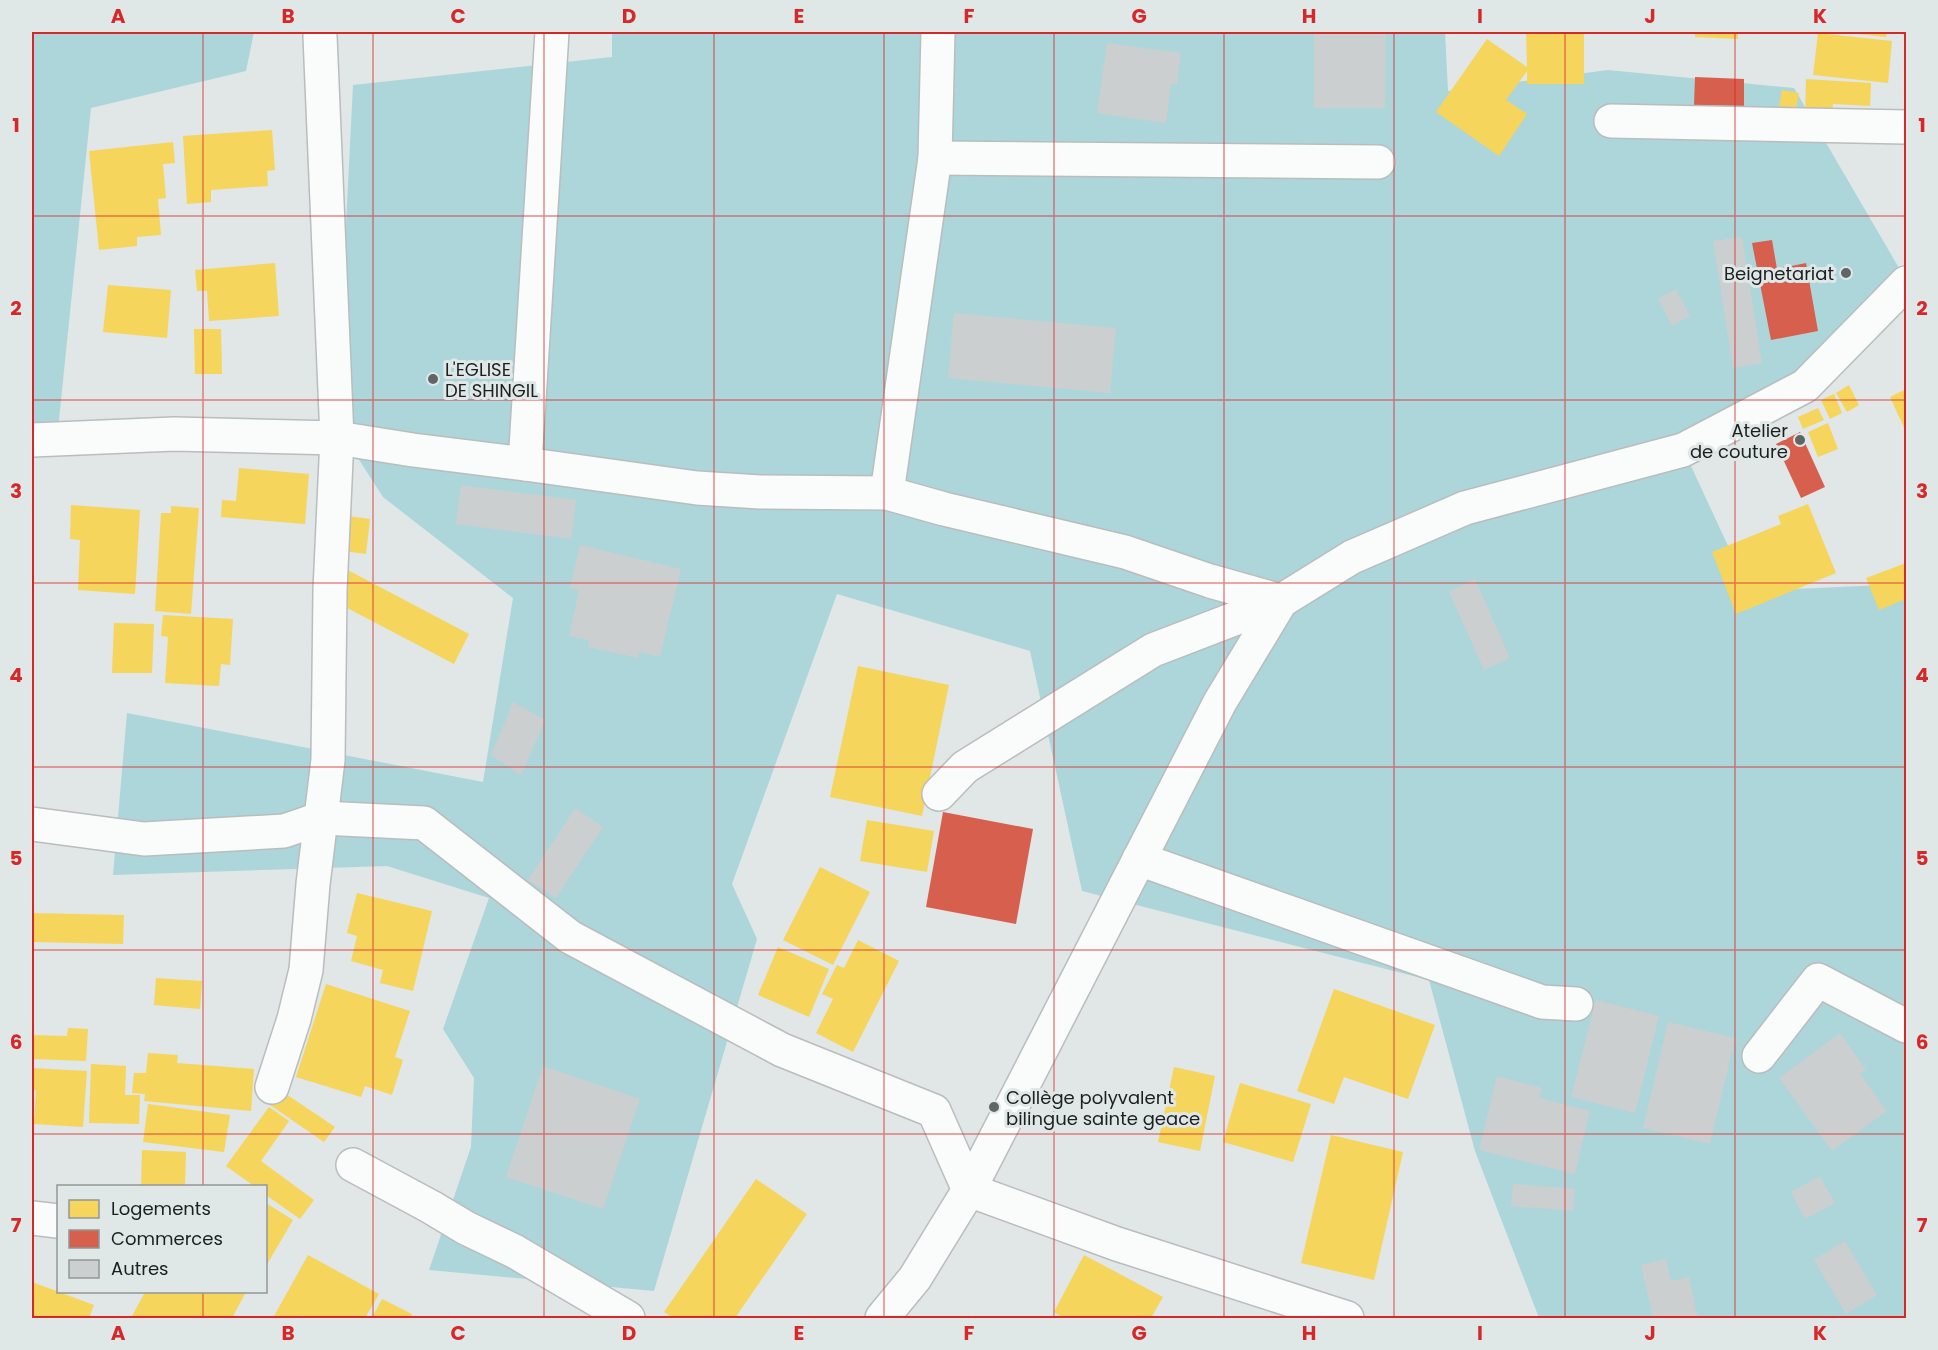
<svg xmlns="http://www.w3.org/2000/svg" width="1938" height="1350" viewBox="0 0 1938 1350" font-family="Poppins,sans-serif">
	<rect width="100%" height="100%" fill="#e1e6e6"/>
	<g fill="#acd6da">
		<polygon points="32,32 254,32 246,71 91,108 57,439 32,440"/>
		<polygon points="612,32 1445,32 1448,91 1608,70 1794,88 1906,280 1805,386 1684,451 1749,591 1906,584 1906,1318 1539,1318 1475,1151 1429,980 1082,891 1030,651 837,594 732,884 757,939 654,1291 429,1270 471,1147 474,1078 443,1029 489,898 387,866 113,875 127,713 483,782 513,598 383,497 336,424 353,85 612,57"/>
	</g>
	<g fill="#f6d55c">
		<polygon points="1526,32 1584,32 1584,84 1527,84 1527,71 1506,100 1527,114 1499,156 1436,112 1487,39 1527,67"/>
		<polygon points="1695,32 1738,32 1738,39 1695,37"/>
		<polygon points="1850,32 1887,32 1886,37 1850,33"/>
		<polygon points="1818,33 1892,41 1888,83 1813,75"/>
		<polygon points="1806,79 1871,83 1870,106 1833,104 1832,114 1805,113"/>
		<polygon points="1782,90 1799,93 1795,115 1778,113"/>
		<polygon points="272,130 275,170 267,171 268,186 211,190 211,202 187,204 183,136"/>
		<polygon points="173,142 175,163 163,164 166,198 158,199 161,235 137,237 137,246 99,250 89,151"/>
		<polygon points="275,263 279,316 209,321 207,291 197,291 195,270"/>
		<polygon points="108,285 171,290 167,338 103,332"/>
		<polygon points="194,329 221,329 222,374 195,374"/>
		<polygon points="1849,385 1859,405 1847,412 1836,393"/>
		<polygon points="1906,389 1906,432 1890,397"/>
		<polygon points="1834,394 1842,413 1830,419 1821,400"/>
		<polygon points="1818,408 1824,420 1803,429 1798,417"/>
		<polygon points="1828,423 1838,449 1818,457 1808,432"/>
		<polygon points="239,468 309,474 305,524 221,517 222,500 236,501"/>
		<polygon points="1808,504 1836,573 1736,614 1712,552 1781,524 1778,516"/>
		<polygon points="71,505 140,510 135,594 78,590 80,540 70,539"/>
		<polygon points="171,506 199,508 191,614 155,611 161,513 171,513"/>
		<polygon points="348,516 370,519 366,554 344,551"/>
		<polygon points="1906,563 1906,599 1879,610 1866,578"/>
		<polygon points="340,566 469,634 454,664 334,601"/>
		<polygon points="163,615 233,619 230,665 221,664 219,686 165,683 168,637 161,636"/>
		<polygon points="114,623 154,624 152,673 112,673"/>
		<polygon points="858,666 949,685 922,816 830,797"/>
		<polygon points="867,820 934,831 927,872 860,861"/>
		<polygon points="820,867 870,892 833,965 783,940"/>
		<polygon points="357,893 432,911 413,991 380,983 383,970 351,961 357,936 347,933"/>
		<polygon points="32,913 124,915 123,944 32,942"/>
		<polygon points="858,940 899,961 853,1052 816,1033 833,999 822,994 837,965 844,968"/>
		<polygon points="778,947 829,969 809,1017 758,995"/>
		<polygon points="156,978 202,981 200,1009 154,1005"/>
		<polygon points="326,984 410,1011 395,1057 403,1060 392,1095 365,1086 361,1097 296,1077"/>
		<polygon points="1334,989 1435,1025 1408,1099 1344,1077 1334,1104 1297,1091"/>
		<polygon points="68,1028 88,1029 86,1061 32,1059 32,1035 67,1036"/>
		<polygon points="148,1053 178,1055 177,1063 254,1069 251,1111 144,1101 145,1094 132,1093 134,1073 146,1073"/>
		<polygon points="91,1064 126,1066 125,1095 140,1095 139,1124 89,1123"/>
		<polygon points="1174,1067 1215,1076 1200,1151 1158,1142"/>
		<polygon points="32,1068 87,1071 83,1127 34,1124 36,1090 32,1090"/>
		<polygon points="1240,1083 1311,1104 1293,1162 1223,1142"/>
		<polygon points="280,1090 335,1127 324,1142 270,1105"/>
		<polygon points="148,1104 230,1115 224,1152 143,1142"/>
		<polygon points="269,1107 289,1121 261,1161 314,1200 300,1219 266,1195 266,1186 254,1186 226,1166"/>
		<polygon points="1331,1135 1403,1152 1374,1280 1301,1263"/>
		<polygon points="142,1150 186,1152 185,1186 141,1186"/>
		<polygon points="756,1179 807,1214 735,1318 673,1318 664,1312"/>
		<polygon points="266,1203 293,1220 266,1266"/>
		<polygon points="308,1255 379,1294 365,1318 273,1318"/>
		<polygon points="1084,1255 1163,1297 1151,1318 1064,1318 1054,1312"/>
		<polygon points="32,1282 94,1305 89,1318 32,1318"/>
		<polygon points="145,1292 246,1292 232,1318 131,1318"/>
		<polygon points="382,1299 412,1314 410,1318 372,1318"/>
	</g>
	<g fill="#d6604d">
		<polygon points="1695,77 1744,79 1744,106 1694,105"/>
		<polygon points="1772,240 1777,269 1806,263 1818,331 1771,340 1752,243"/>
		<polygon points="1800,432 1825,487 1801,498 1776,444"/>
		<polygon points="943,812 1033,829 1016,924 926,907"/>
	</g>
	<g fill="#cccfd0">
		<polygon points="1314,32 1386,32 1385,108 1314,108"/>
		<polygon points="1107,43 1181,53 1177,85 1171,84 1166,123 1097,113"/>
		<polygon points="1742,237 1762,363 1733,368 1713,241"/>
		<polygon points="1676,289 1690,316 1672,326 1658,299"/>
		<polygon points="954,313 1116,328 1110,393 948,378"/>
		<polygon points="461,485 576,500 571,539 456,524"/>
		<polygon points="580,545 681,569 660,657 639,652 638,658 588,647 589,640 569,636 579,590 570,588"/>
		<polygon points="1475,579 1510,658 1484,670 1449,592"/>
		<polygon points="513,702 545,720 521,775 491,755"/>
		<polygon points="575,808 603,827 556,898 528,880"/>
		<polygon points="1596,1000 1659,1016 1635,1113 1571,1097"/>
		<polygon points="1668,1022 1735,1038 1710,1144 1643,1128"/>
		<polygon points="1840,1033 1866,1070 1860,1074 1887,1111 1832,1151 1779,1078"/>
		<polygon points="543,1066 640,1099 603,1209 506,1177"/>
		<polygon points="1497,1076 1542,1088 1539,1098 1590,1111 1575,1174 1479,1150"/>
		<polygon points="1820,1176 1835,1203 1805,1219 1791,1192"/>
		<polygon points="1513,1184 1575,1189 1573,1211 1511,1206"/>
		<polygon points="1845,1241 1877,1295 1846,1314 1814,1260"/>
		<polygon points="1666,1259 1671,1281 1689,1277 1698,1318 1653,1318 1641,1265"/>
	</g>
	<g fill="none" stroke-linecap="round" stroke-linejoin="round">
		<defs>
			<g id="street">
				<polyline points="1611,121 1906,127"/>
				<polyline points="935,158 1378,162"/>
				<polyline points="32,440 174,434 337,438 413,450 525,464 697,488 760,492 887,493 944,509 1125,552 1210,581 1281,601"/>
				<polyline points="525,464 552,32"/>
				<polyline points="887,493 935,158 938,32"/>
				<polyline points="939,794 965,767 1153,650 1281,601 1352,557 1465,508 1683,450 1805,386 1906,283"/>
				<polyline points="32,824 144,839 284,831 322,818 424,823 570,937 782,1050 934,1111 969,1190 1117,1244 1347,1318"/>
				<polyline points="1139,859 1542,1002 1576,1004"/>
				<polyline points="1759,1056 1818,980 1906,1026"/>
				<polyline points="272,1087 294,1019 306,970 313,884 328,760 330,590 337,438 320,36"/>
				<polyline points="353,1165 431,1207 466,1228 514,1251 628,1318"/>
				<polyline points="32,1218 58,1221"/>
				<polyline points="882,1318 915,1278 969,1190 1220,702 1281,601"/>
			</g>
		</defs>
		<use href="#street" stroke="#b9bdbd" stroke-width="36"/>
		<use href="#street" stroke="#fafbfb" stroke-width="33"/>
	</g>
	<path fill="none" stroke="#d62828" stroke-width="1.5" stroke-opacity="0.55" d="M 203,32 L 203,1186M 373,32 L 373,1318M 544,32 L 544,1318M 714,32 L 714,1318M 884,32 L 884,1318M 1054,32 L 1054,1318M 1224,32 L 1224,1318M 1394,32 L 1394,1318M 1565,32 L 1565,1318M 1735,32 L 1735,1318M 32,216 L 1906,216M 32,400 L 1906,400M 32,583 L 1906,583M 32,767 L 1906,767M 32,950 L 1906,950M 32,1134 L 1906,1134M 203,1292 L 203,1318"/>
	<g fill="#616565" stroke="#e0e7e7" stroke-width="2">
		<circle cx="1846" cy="273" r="6"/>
		<circle cx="433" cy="379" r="6"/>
		<circle cx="1800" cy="440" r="6"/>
		<circle cx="994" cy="1107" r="6"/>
	</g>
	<g text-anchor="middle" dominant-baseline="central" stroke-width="6" stroke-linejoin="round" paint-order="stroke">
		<g font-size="18" fill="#1c1f1f" stroke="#e0e7e7" text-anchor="end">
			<text x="1834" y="273">Beignetariat</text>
			<text x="445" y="369" text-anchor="start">L'EGLISE<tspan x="445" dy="21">DE SHINGIL</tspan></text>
			<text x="1788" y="430">Atelier<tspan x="1788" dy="21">de couture</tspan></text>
			<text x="1006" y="1097" text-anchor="start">Collège polyvalent<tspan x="1006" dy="21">bilingue sainte geace</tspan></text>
		</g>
	</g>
	<rect width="1938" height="1350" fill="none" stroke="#e0e7e7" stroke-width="66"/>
	<rect x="57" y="1185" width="210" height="108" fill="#e0e7e7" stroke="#929797" stroke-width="1.5"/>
	<rect x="69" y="1200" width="30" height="18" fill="#f6d55c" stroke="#929797" stroke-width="1.5"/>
	<text x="111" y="1215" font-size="18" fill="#1c1f1f">Logements</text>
	<rect x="69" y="1230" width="30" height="18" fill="#d6604d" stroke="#929797" stroke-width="1.5"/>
	<text x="111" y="1245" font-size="18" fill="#1c1f1f">Commerces</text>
	<rect x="69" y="1260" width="30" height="18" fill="#cccfd0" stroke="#929797" stroke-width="1.5"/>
	<text x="111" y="1275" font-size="18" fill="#1c1f1f">Autres</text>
	<rect x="33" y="33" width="1872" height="1284" fill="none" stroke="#d62828" stroke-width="2"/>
	<g font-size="20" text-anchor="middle" font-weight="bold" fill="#d62828">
		<text x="118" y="23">A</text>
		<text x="288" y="23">B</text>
		<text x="458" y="23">C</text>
		<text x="629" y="23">D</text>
		<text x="799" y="23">E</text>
		<text x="969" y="23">F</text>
		<text x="1139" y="23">G</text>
		<text x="1309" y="23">H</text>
		<text x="1480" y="23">I</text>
		<text x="1650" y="23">J</text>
		<text x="1820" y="23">K</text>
		<text x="16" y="132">1</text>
		<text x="1922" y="132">1</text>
		<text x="16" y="315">2</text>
		<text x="1922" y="315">2</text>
		<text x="16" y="498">3</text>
		<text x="1922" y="498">3</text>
		<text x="16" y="682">4</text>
		<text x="1922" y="682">4</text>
		<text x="16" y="865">5</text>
		<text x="1922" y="865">5</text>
		<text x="16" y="1049">6</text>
		<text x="1922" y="1049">6</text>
		<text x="16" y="1232">7</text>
		<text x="1922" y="1232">7</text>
		<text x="118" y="1340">A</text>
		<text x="288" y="1340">B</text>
		<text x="458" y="1340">C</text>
		<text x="629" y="1340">D</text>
		<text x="799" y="1340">E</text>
		<text x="969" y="1340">F</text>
		<text x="1139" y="1340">G</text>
		<text x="1309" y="1340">H</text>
		<text x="1480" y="1340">I</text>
		<text x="1650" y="1340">J</text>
		<text x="1820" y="1340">K</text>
	</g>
</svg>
